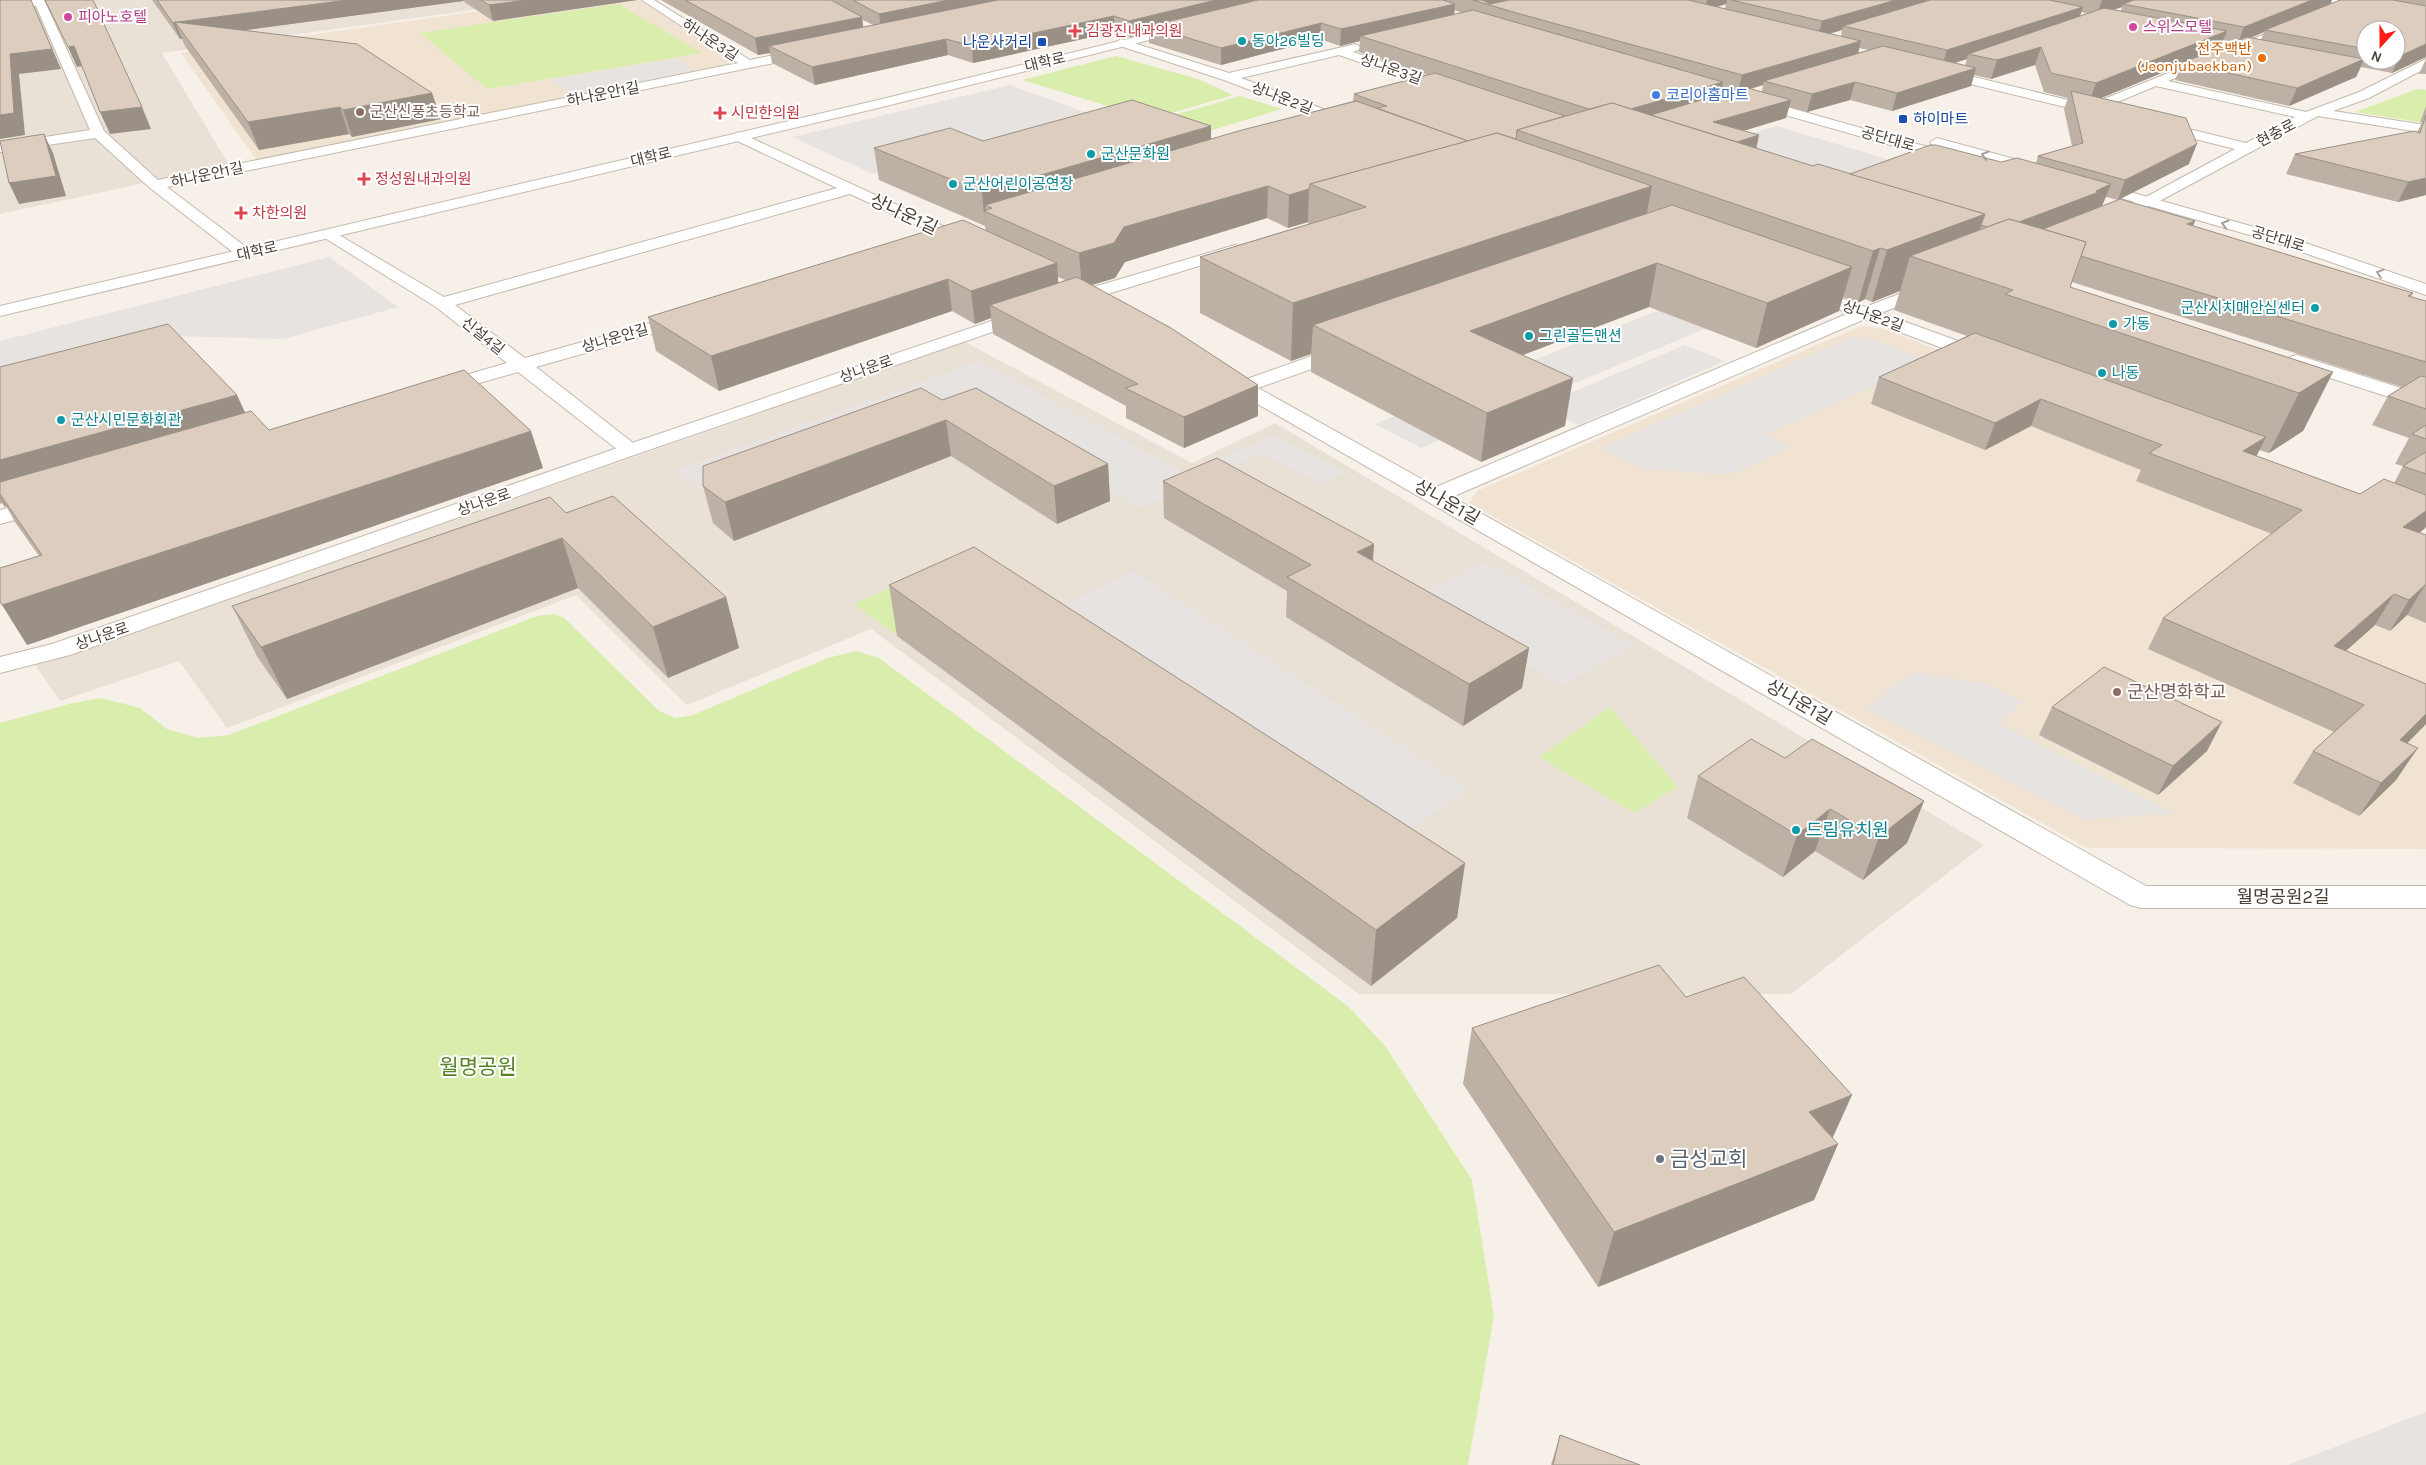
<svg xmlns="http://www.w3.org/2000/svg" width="2426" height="1465" viewBox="0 0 2426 1465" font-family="Karla,'Noto Sans KR',sans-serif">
	<rect width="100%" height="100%" fill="#f6f0e8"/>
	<g fill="#eae1d6">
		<polygon points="0,0 510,0 515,4 162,53 229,165 0,214"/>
		<polygon points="965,342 1192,463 1275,423 1984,845 1791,994 1359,994 871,629 687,705 576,595 227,728 179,661 60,701 35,665"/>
	</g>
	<g fill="#f0e3d1">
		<polygon points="558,0 639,0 739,63 257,161 181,53"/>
		<polygon points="1861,326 1881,328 2426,536 2426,849 2087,848 1469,503 1477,491"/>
	</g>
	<g fill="#d9eead">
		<polygon points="618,4 702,53 487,89 420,33"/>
		<polygon points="1116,56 1198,79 1233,95 1151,119 1022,80"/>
		<polygon points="2417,89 2426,90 2426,123 2355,112"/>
		<polygon points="1240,96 1282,109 1199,134 1157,120"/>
		<polygon points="938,567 978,595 895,634 854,604"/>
		<polygon points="553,614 563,617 659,711 676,718 693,715 828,658 856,651 879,658 1349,1007 1385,1046 1472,1180 1494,1316 1468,1465 0,1465 0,723 73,703 101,698 140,708 167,729 198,738 229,735 537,616"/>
		<polygon points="1610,707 1678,787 1634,813 1539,757"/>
	</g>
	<g fill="#e7e3e0">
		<polygon points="675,59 696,70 575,95 549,80"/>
		<polygon points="1010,85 1096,116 873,174 792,137"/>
		<polygon points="1776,126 1914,167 1862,185 1724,142"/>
		<polygon points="329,257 398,307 283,339 171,336 0,382 0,341"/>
		<polygon points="1719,286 1766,303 1421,448 1375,424"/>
		<polygon points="1852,337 1877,341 1932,362 1765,434 1792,447 1729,475 1643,469 1600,448"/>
		<polygon points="1685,345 1725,361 1578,425 1539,406"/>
		<polygon points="979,361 1186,473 1272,435 1347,472 1322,484 1262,453 1140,508 950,399 702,491 675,470"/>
		<polygon points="1486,562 1634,645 1562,686 1414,597"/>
		<polygon points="1134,571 1470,790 1406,832 1059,607"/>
		<polygon points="1913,672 1983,683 2023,703 1998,723 2175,813 2086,820 1865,709"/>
		<polygon points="2426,1412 2426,1465 2288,1465"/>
	</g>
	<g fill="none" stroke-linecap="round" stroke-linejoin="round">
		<defs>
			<g id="minor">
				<polygon points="28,0 44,0 45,2 104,131 158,180 738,63 642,0 654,0 750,60 808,48 814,52 808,56 167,187 250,250 252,253 250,256 238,256 150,188 95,138 0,152 0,144 90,130 36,6 0,9 0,3"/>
				<polygon points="2320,0 2343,0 2426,15 2426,21 2325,3"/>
				<polygon points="2297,21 2303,24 2301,26 2168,81 2306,112 2359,92 2426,59 2426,68 2369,98 2333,111 2426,125 2426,133 2318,116 2154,204 2104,223 2098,221 2096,218 2098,215 2144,198 2235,149 2151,128 2149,125 2151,122 2156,121 2246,143 2295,117 2156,86 2103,108 2109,112 2102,116 1933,75 1931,72 1937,68 2089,105"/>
				<polygon points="1121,39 1229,73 1356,44 1362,48 1353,52 1459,87 1460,90 1454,94 1449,93 1339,55 1241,78 1355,121 1357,124 1355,127 1350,128 1224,80 1117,45 1115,43"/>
				<polygon points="738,132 976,241 978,244 976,247 964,247 850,194 455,305 525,358 679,315 691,315 694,319 691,323 536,367 637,446 641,450 637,454 630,456 623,454 518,372 438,395 431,393 428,389 431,385 507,363 436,307 320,235 322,232 334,232 444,297 837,188 733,139 731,136"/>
				<polygon points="1931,282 1937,283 1940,287 1937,291 1881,313 1991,353 1993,357 1991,361 1977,361 1865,319 1452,497 2146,886 2426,886 2426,908 2141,908 2130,905 1235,391 1215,377 1218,373 1232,373 1244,380 1340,346 1354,346 1356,350 1354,354 1258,388 1436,487 1849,313 1800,295 1797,291 1800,287 1812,287 1865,307"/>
				<polygon points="2297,355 2426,396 2426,409 2290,365 2288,361 2290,357"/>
				<polygon points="47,497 55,499 58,504 55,509 0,524 0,510"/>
			</g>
			<g id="tertiary">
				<polygon points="1185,25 1191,28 1189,30 878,108 0,316 0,306 878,100"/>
				<polygon points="1684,78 1960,156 1962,159 1955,163 1950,162 1680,85 1678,82"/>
				<polygon points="1937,138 2048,168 2050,171 2043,175 1932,145 1930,142"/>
				<polygon points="2091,181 2279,234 2426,284 2426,295 2267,240 2086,188 2084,185 2086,182"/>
				<polygon points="1235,245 1241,247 1243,250 1241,253 1072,305 1060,305 1057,301 1060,297"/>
				<polygon points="1027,309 1033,310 1036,314 1033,318 637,454 70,655 0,673 0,657 52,644 623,446"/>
			</g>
		</defs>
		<use href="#minor" stroke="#c5b9ad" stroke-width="2"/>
		<use href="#tertiary" stroke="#c5b9ad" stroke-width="2"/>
		<use href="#minor" fill="#fff" fill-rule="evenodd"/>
		<use href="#tertiary" fill="#fff" fill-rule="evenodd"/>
	</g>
	<g fill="#bdb0a4" fill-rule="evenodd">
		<polygon points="152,0 637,0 493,21 463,1 244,30 432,93 441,119 352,137 349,134 259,150 185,46 182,39 180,39"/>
		<path d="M 661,0 L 2332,0 L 2331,4 L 2340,0 L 2426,0 L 2426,57 L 2392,73 L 2361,67 L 2356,77 L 2289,106 L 2175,80 L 2181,65 L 2101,98 L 2189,164 L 2118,200 L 2106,197 L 2102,206 L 2193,226 L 2413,293 L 2411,297 L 2426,301 L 2426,527 L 2420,533 L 2426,535 L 2426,623 L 2407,615 L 2390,631 L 2375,625 L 2346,651 L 2426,684 L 2426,724 L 2407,743 L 2396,780 L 2359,816 L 2293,783 L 2313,751 L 2334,732 L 2148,649 L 2163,618 L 2272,534 L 2136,481 L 2141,470 L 2031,426 L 1985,450 L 1871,404 L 1879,377 L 1967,336 L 1894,310 L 1900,291 L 1872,302 L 1865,299 L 1858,303 L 1843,297 L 1839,311 L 1756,348 L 1649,307 L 1523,355 L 1565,426 L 1481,462 L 1311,372 L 1311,354 L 1291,361 L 1200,313 L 1200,257 L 1308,224 L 1308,222 L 1288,228 L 1267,218 L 1125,262 L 1115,278 L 1092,285 L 1258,416 L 1184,448 L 1126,418 L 1126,406 L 993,334 L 991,318 L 975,324 L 952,311 L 719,391 L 656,351 L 648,317 L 986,231 L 985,226 L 879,180 L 874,148 L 1211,126 L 1211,139 L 1353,101 L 1354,94 L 1428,75 L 1359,52 L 1360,41 L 1340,46 L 1320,39 L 1221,65 L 1149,43 L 1149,32 L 1130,37 L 1115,32 L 973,63 L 948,55 L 815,85 L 772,63 L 770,53 L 758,55 ZM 1726,4 L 1725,9 L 1717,7 ZM 2122,7 L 2121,11 L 2113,10 ZM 1454,10 L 1462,13 L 1454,14 ZM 2081,12 L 2089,14 L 2080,16 ZM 862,19 L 863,20 L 873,25 L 863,27 ZM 1842,30 L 1841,37 L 1829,34 ZM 2366,30 L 2396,30 L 2396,60 L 2366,60 ZM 2264,32 L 2261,40 L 2250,38 ZM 2223,40 L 2234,42 L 2220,48 ZM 1859,48 L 1869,50 L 1858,53 ZM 1967,59 L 1965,66 L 1954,63 ZM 2035,65 L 2044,92 L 2068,98 L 2064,109 L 2072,146 L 2038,156 L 2036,163 L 2001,162 L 1850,174 L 1813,166 L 1756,148 L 1759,135 L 1743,131 L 1786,118 L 1789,107 L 1807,112 L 1850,100 L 1892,111 L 1971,86 L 1974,75 L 1991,79 ZM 1763,85 L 1762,92 L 1751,89 ZM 1722,88 L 1732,91 L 1720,94 ZM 1058,277 L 1065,280 L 1058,283 ZM 2072,282 L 2402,387 L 2388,396 L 2372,425 L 2409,438 L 2395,464 L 2403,466 L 2394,483 L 2360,494 L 2256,456 L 2259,450 L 2269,453 L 2303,431 L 2333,372 L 2070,287 Z"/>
		<polygon points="2426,59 2426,74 2419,74"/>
		<polygon points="2426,106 2426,195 2398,202 2286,174 2295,154 2417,132 2422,123 2420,122"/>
		<polygon points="0,367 245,413 269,430 543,468 27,645 39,556 15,522 6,506 5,507 3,503 0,504"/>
		<polygon points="942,400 1108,464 1110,501 1057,524 951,456 734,541 713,523 703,486"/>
		<polygon points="1163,481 1374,544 1373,561 1529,648 1522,688 1463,726 1286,617 1287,591 1164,518"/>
		<polygon points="566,513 726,597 739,648 668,678 578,588 287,699 258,658 232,606"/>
		<polygon points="889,585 1465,863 1457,918 1371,986 897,636"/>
		<polygon points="2052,707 2207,751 2158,795 2039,735"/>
		<polygon points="1785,758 1924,801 1907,843 1863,880 1815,851 1783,877 1687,818 1698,776"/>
		<polygon points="1686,997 1838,1144 1814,1200 1598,1287 1463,1084 1472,1028"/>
		<polygon points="1560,1435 1640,1465 1551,1465"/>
	</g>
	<g fill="#9a9086">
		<polygon points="31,0 61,69 19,74 25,135 0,139 0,115 10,54"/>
		<polygon points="348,0 463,0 463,1 187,38 176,22"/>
		<polygon points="527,0 637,0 493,21 489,5"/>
		<polygon points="949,0 1026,0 881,30 879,14"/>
		<polygon points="1216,0 1280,0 1149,26 1149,32 1130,37 1129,21"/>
		<polygon points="1482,0 1532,0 1498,8"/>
		<polygon points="1707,0 1727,0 1726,4 1705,10"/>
		<polygon points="1896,0 1945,0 1843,26 1842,30 1818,37 1822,21"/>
		<polygon points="2102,0 2142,0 2123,4 2122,7 2097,15"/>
		<polygon points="2312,0 2332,0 2330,5 2265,30 2264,32 2238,43 2244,27"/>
		<polygon points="1455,4 1454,20 1360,36 1360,41 1340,46 1341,29"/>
		<polygon points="2083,7 2078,22 1968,54 1967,59 1942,67 1947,50"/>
		<polygon points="1114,16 1115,32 973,63 972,46"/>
		<polygon points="862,17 864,33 769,46 770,53 758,55 755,38"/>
		<polygon points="175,22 182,39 180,39 173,23"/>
		<polygon points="1321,23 1320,39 1221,65 1221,48"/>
		<polygon points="2227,31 2219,50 2182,63 2181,65 2089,103 2096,83"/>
		<polygon points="946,39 948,55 815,85 812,67"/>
		<polygon points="1861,41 1857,58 1764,81 1763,85 1738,92 1742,75"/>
		<polygon points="2426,44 2426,57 2392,73 2400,56"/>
		<polygon points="74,46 83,66 77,67 68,47"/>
		<polygon points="2041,47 2035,65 1991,79 1997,60"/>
		<polygon points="2364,59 2356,77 2289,106 2297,88"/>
		<polygon points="1976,68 1971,86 1892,111 1897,93"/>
		<polygon points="1723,82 1719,99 1637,124 1608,116"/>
		<polygon points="1855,82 1850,100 1807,112 1812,94"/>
		<polygon points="432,93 441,119 352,137 343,110"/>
		<polygon points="1791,100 1786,118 1710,141 1713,122"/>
		<polygon points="142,107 151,129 110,134 100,112"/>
		<polygon points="340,107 349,134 259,150 248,122"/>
		<polygon points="1211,126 1211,157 992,208 985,205 986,211 984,211 985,226 982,192"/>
		<polygon points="44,134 53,153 66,196 19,204 9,183"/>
		<polygon points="1759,135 1755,155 1717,149"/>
		<polygon points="2197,144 2189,164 2118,200 2125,180"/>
		<polygon points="2426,178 2426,195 2398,202 2408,182"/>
		<polygon points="2111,184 2101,208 2029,240 1998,230 2096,191"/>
		<polygon points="1268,186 1267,218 1125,262 1115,278 1082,288 1079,253 1124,227"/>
		<polygon points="1652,186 1642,238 1313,325 1311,354 1291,361 1293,303"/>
		<polygon points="1309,189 1308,222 1288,228 1289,195"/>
		<polygon points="1985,214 1968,264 1910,256 1900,291 1872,302 1887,250"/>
		<polygon points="2195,221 2185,246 2187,224"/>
		<polygon points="1880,248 1865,299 1858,303 1873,251"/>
		<polygon points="1057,263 1059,295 990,305 991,318 975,324 971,291"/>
		<polygon points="1657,263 1649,307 1465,377 1470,331"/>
		<polygon points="1852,267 1839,311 1756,348 1767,303"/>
		<polygon points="948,279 952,311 719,391 711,356"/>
		<polygon points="2333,372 2303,431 2269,453 2299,393"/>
		<polygon points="1573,378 1565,426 1481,462 1487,413"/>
		<polygon points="1258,385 1258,416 1184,448 1184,417"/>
		<polygon points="237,395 255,434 0,494 0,460"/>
		<polygon points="2041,399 2031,426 1985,450 1995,423"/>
		<polygon points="946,420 951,456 734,541 725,502"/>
		<polygon points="531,431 543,468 27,645 2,605"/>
		<polygon points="2266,437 2252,465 2243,451"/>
		<polygon points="1108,464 1110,501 1057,524 1054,486"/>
		<polygon points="0,496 6,506 5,507 0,498"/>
		<polygon points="2426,511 2426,527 2424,529 2386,556 2403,527"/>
		<polygon points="562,538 578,588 287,699 261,647"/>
		<polygon points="1374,544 1371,583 1357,552"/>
		<polygon points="2425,585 2407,615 2390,631 2409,600"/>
		<polygon points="2394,594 2375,625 2316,677 2334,646"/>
		<polygon points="726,597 739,648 668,678 653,627"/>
		<polygon points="1529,648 1522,688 1463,726 1469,684"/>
		<polygon points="2426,714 2426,724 2379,772 2400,740"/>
		<polygon points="2222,722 2207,751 2158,795 2173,766"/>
		<polygon points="2418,748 2396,780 2359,816 2381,783"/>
		<polygon points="1924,801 1907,843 1863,880 1879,837"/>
		<polygon points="1830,809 1815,851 1783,877 1797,835"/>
		<polygon points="1465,863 1457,918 1371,986 1376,930"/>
		<polygon points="1852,1095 1828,1148 1838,1144 1814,1200 1598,1287 1614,1232 1809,1112"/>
	</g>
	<g fill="#dccdbf" stroke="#9a9086">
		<polygon points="0,0 31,0 52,49 10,54 14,113 0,115"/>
		<polygon points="45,0 93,0 142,107 100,112 74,46 68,47"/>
		<polygon points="157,0 348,0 178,22 175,22 176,22 173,23"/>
		<polygon points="481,0 527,0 489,5"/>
		<polygon points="685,0 831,0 862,17 755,38"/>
		<polygon points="853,0 949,0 879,14"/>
		<polygon points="998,0 1216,0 1129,21 1114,16 972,46 946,39 812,67 769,46"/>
		<polygon points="1258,0 1443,0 1455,4 1341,29 1321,23 1221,48 1149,26"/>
		<polygon points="1473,0 1482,0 1490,4 1509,0 1688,0 1861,41 1742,75 1513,12"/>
		<polygon points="1731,0 1896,0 1822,21"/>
		<polygon points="1930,0 2049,0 2083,7 1947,50 1843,26"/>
		<polygon points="2134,0 2312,0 2244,27 2123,4"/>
		<polygon points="2340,0 2393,0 2426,6 2426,44 2400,56 2396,55 2396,30 2366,30 2366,49 2265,30"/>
		<polygon points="2104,8 2227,31 2096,83 2051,73 2041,47 1997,60 1968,54"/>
		<polygon points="1473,10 1723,82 1631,109 1612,103 1589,109 1360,36"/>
		<polygon points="175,22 357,44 432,93 343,110 340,107 248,122"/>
		<polygon points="2247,37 2364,59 2297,88 2182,63"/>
		<polygon points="1883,46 1976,68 1897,93 1855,82 1812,94 1764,81"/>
		<polygon points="1435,73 1565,116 1517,130 1516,139 1497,133 1468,141 1377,108 1387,106 1354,94"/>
		<polygon points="1744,87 1791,100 1713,122 1759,135 1737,142 1651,115"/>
		<polygon points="2071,91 2186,118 2197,144 2125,180 2038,156 2083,143"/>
		<polygon points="1132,100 1211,126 982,192 874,148 950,128 983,141"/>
		<polygon points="1356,101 1468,141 1310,184 1309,189 1289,195 1268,186 1124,227 1114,243 1079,253 984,211 992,208 985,205 1242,130"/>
		<polygon points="1612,103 1813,166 1818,164 1985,214 1887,250 1880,248 1873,251 1517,130"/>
		<polygon points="2426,115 2426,178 2408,182 2295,154 2414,131 2420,133"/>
		<polygon points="1497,133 1652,186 1293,303 1200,257 1366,207 1310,184"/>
		<polygon points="44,134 56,176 9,183 0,141"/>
		<polygon points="1930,145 1936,145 2001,162 2017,158 2111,184 2096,191 2099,192 2019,222 2009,219 1987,227 1981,225 1985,214 1850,174"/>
		<polygon points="2120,199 2195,221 2187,224 2413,293 2408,296 2426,301 2426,362 2081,256 2086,242 2043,229"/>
		<polygon points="1672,205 1852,267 1767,303 1657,263 1470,331 1573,378 1487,413 1313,325"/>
		<polygon points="2009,219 2086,242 2070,287 2333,372 2299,393 2005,294 2013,290 1910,256"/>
		<polygon points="963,220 1057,263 971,291 948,279 711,356 648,317"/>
		<polygon points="1077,277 1171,328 1258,385 1184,417 1125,388 1138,384 990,305"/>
		<polygon points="168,324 237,395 0,460 0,367"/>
		<polygon points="1975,333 2266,437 2243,451 2360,494 2384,479 2426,495 2426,511 2403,527 2426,535 2426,585 2425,585 2409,600 2394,594 2334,646 2426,684 2426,714 2400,740 2418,748 2381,783 2313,751 2364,705 2163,618 2302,510 2149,453 2162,445 2041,399 1995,423 1879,377"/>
		<polygon points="464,370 531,431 2,605 0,601 0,568 42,555 0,494 0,482 251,411 269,430"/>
		<polygon points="2421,376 2426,377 2426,409 2388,396"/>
		<polygon points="921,388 942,400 976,388 1108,464 1054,486 946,420 725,502 703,486 703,466"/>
		<polygon points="2426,425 2426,439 2412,434"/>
		<polygon points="2426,452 2426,474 2403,466"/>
		<polygon points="1217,458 1374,544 1357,552 1529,648 1469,684 1287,577 1311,565 1163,481"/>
		<polygon points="613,496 726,597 653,627 562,538 261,647 232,606 550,497 566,513"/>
		<polygon points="974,547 1465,863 1376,930 889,585"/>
		<polygon points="2104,667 2222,722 2173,766 2052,707"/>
		<polygon points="1751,739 1785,758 1812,739 1924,801 1879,837 1830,809 1797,835 1698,776"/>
		<polygon points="1659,965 1686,997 1744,977 1852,1095 1809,1112 1838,1144 1614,1232 1472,1028"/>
		<polygon points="1560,1435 1640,1465 1553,1465"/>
	</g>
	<defs><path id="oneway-chevron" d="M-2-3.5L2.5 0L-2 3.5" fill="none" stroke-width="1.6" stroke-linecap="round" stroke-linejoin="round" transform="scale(1.25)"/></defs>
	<g stroke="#a49f9a">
		<use href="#oneway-chevron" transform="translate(1985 155) rotate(-164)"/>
		<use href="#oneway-chevron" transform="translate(2225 224) rotate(-164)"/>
		<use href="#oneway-chevron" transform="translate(2380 273) rotate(-161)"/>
	</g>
	<g fill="#d1479c" stroke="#fff" stroke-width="2">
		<circle cx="68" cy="17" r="5"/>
		<circle cx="2133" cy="27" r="5"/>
	</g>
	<g fill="#e0444e" stroke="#fff" stroke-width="2">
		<path d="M1072.5 23.5h5v5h5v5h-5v5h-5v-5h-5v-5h5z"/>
		<path d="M717.5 105.5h5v5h5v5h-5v5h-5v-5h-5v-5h5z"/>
		<path d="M361.5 171.5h5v5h5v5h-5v5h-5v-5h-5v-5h5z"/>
		<path d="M238.5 205.5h5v5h5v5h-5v5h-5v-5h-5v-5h5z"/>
	</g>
	<g fill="#0f9aa8" stroke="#fff" stroke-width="2">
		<circle cx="1242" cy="41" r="5"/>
		<circle cx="1091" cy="154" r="5"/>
		<circle cx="953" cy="184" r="5"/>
		<circle cx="2315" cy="308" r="5"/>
		<circle cx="2113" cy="324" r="5"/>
		<circle cx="1529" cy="336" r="5"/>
		<circle cx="2102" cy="373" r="5"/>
		<circle cx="61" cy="420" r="5"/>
		<circle cx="1796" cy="830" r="5"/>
	</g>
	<g fill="#1a4fb4" stroke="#fff" stroke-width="2">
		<rect x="1037" y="37" width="10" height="10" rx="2.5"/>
		<rect x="1898" y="114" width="10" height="10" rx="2.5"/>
	</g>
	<circle fill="#e8710a" stroke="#fff" stroke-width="2" cx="2262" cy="58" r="5"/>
	<circle fill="#3f7fe0" stroke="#fff" stroke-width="2" cx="1656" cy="95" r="5"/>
	<g fill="#8d6e63" stroke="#fff" stroke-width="2">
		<circle cx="360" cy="112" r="5"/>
		<circle cx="2117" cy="692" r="5"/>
	</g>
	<circle fill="#6b7280" stroke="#fff" stroke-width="2" cx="1660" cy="1159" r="5"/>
	<g text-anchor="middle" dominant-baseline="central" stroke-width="4" stroke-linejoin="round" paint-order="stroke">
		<g font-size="15" fill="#b23c85" stroke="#fff" text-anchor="start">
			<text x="78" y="17">피아노호텔</text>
			<text x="2143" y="27">스위스모텔</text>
		</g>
		<g font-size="15" fill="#be3a42" stroke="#fff" text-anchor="start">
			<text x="1086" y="31">김광진내과의원</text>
			<text x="731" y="113">시민한의원</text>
			<text x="375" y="179">정성원내과의원</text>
			<text x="252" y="213">차한의원</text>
		</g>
		<g font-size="15" fill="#4a3f36" stroke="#fff">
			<text transform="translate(710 40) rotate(33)">하나운3길</text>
			<text transform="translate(1045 62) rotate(-14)">대학로</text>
			<text transform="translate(1391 69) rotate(19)">상나운3길</text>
			<text transform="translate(603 94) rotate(-11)">하나운안1길</text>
			<text transform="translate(1282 98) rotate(21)">상나운2길</text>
			<text transform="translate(2276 133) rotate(-28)">현충로</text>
			<text transform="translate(1888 139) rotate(16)">공단대로</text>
			<text transform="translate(651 157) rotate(-14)">대학로</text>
			<text transform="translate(207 175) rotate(-12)">하나운안1길</text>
			<text transform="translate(2278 239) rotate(17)">공단대로</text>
			<text transform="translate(257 251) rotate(-13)">대학로</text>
			<text transform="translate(1873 316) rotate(20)">상나운2길</text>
			<text transform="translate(483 336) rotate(39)">신설4길</text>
			<text transform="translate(615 338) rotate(-16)">상나운안길</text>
			<text transform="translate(866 369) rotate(-19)">상나운로</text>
			<text transform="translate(484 502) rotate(-19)">상나운로</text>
			<text transform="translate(102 636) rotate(-19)">상나운로</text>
		</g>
		<g font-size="15" fill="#0d838f" stroke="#fff" text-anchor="start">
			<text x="1252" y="41">동아26빌딩</text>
			<text x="1101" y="154">군산문화원</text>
			<text x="963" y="184">군산어린이공연장</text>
			<text x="2305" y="308" text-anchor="end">군산시치매안심센터</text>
			<text x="2123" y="324">가동</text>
			<text x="1539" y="336">그린골든맨션</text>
			<text x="2112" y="373">나동</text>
			<text x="71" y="420">군산시민문화회관</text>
		</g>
		<g font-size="15" fill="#164399" stroke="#fff" text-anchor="end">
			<text x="1032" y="42">나운사거리</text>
			<text x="1913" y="119" text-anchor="start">하이마트</text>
		</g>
		<g font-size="15" fill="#c56008" stroke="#fff" text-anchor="end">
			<text x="2252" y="49">전주백반<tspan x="2252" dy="17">(Jeonjubaekban)</tspan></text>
		</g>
		<g font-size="15" fill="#366cbe" stroke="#fff" text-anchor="start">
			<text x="1666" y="95">코리아홈마트</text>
		</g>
		<g font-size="15" fill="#785e54" stroke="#fff" text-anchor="start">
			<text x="370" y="112">군산신풍초등학교</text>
		</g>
		<g font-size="18" fill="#4a3f36" stroke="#fff">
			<text transform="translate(904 214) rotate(25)">상나운1길</text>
			<text transform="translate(1447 502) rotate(30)">상나운1길</text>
			<text transform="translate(1799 702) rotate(30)">상나운1길</text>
			<text x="2283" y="897">월명공원2길</text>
		</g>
		<g font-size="18" fill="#785e54" stroke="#fff" text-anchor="start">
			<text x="2127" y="692">군산명화학교</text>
		</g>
		<g font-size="18" fill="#0d838f" stroke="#fff" text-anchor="start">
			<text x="1806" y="830">드림유치원</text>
		</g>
		<g font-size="21" fill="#538322" stroke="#fff">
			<text x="478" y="1067">월명공원</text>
		</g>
		<g font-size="21" fill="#5b616d" stroke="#fff" text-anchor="start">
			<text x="1670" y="1159">금성교회</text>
		</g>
	</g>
	<g transform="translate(2381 45) rotate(201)"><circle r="24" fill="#ffffff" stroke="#b7b2af"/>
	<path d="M0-4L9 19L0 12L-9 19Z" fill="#ff1a16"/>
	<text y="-8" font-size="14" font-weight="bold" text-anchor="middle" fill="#4a3f36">N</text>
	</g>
</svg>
